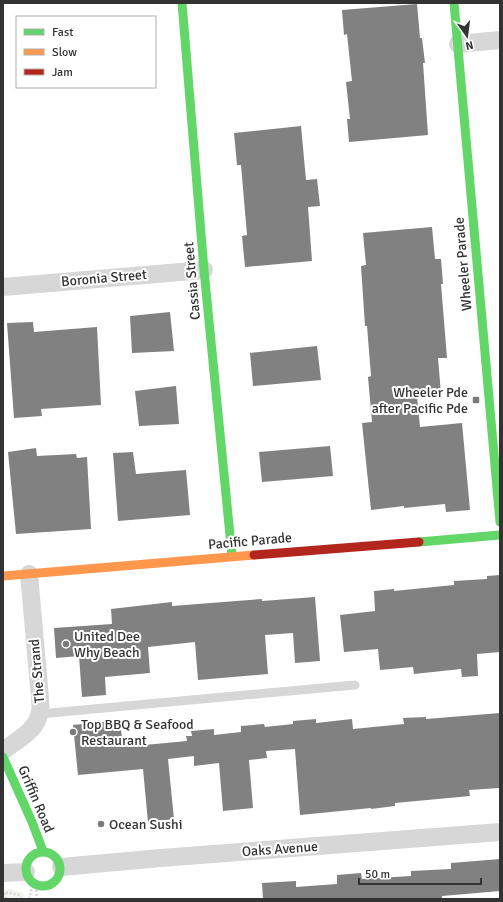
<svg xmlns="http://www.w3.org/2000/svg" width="503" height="902" viewBox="0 0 503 902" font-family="Signika,sans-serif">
	<rect width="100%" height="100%" fill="#fff"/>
	<polygon fill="#f1f5ed" points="3,889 10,889 23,893 26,899 3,899"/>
	<g fill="#818181">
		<polygon points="417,4 420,38 422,38 425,63 423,63 428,135 349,142 347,119 350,119 346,82 352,81 347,34 344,35 342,10"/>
		<polygon points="301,126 306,180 317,179 320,206 308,207 312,261 245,267 242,236 247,235 241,165 237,165 234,133"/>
		<polygon points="432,227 435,259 441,259 443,284 441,284 447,358 438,358 441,394 417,396 420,427 462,423 470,510 446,512 445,504 404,508 404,506 371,510 362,423 372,422 368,377 371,376 367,326 365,326 361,266 366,265 363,233"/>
		<polygon points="170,312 174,351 132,353 130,316"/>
		<polygon points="33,322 34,332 97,327 101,405 41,409 42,416 14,418 7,323"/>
		<polygon points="317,346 321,380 253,386 250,353"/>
		<polygon points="176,386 179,424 139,426 135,391"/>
		<polygon points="330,446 333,476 262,482 259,452"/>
		<polygon points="36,448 37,456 76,454 77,458 87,457 91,529 16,534 8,452"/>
		<polygon points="133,452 136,474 186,470 190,515 118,521 113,453"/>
		<polygon points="500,575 500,652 477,654 478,676 462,677 461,669 414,674 413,667 380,670 378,649 344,652 340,615 375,611 374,591 394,589 394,591 454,585 454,581 487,579 487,576"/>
		<polygon points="315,597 320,661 295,663 293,633 265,635 268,674 198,680 195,642 148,647 150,673 105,677 106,695 82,697 79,656 56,658 54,628 112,624 111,609 172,602 172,606 262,599 262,601"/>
		<polygon points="500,713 500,788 469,790 470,796 395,803 395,806 371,809 371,808 300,815 295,749 266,751 267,758 249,760 253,808 223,811 219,763 194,766 194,756 168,759 174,819 148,822 143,769 78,775 73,725 120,720 123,747 187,741 186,736 192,736 191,731 214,729 214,735 241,732 241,726 264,724 265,727 293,724 293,721 316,719 316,723 352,719 353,729 404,724 403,718 426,717 426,719"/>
		<polygon points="500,859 500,891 442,896 442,899 263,899 262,883 296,881 296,887 337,884 337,875 361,873 362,879 411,876 411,871 451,869 451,863"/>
	</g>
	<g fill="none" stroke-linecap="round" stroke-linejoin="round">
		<g stroke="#d6d6d6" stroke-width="2.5" stroke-dasharray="2 2" stroke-linecap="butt">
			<polyline points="36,886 37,899"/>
			<polyline points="6,899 5,892 19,895 21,899"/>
			<polyline points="29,899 32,887"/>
		</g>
		<polyline stroke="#d7d7d7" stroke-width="9" points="39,714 355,685"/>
		<g stroke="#d7d7d7" stroke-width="18">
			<polyline points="458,44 500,40"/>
			<polyline points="3,287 204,270"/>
			<path d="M 3,751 C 17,740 38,730 40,711 C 41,707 40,702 40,698 L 29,574"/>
			<polyline points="61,867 161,858 500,832"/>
			<polyline points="3,873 26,872"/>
		</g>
		<g stroke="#63d668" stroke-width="9">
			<polyline points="182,3 204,270 232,556"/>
			<polyline points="454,3 500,522"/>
			<polyline points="419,542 500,535"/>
			<polyline points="3,757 32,822 43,851"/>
			<circle cx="43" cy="869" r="17"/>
		</g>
		<polyline stroke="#ff974d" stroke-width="9" points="3,576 254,555"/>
		<polyline stroke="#b3261e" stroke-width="9" points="254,555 419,542"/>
	</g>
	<g fill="#7a7a7a" stroke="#fff" stroke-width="1.5">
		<rect x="472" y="396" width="8" height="8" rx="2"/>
		<circle cx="66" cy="644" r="4"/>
		<circle cx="73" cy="732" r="4"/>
		<circle cx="101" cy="824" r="4"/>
	</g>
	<g text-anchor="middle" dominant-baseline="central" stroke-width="4" stroke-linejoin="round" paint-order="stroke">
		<g font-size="14" fill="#333" stroke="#fff">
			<text transform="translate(463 264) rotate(-95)">Wheeler Parade</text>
			<text transform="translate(104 278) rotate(-5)">Boronia Street</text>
			<text transform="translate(192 281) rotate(-95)">Cassia Street</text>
			<text transform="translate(250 541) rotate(-5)">Pacific Parade</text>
			<text transform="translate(37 671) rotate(-95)">The Strand</text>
			<text transform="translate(36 799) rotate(67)">Griffin Road</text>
			<text transform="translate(280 849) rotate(-4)">Oaks Avenue</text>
		</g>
		<g font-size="14" fill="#333" stroke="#fff" text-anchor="start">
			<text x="468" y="392" text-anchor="end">Wheeler Pde<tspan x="468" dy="16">after Pacific Pde</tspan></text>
			<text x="74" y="636">United Dee<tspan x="74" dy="16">Why Beach</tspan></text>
			<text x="81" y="724">Top BBQ &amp; Seafood<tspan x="81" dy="16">Restaurant</tspan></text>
			<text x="109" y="824">Ocean Sushi</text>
		</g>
	</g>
	<rect width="503" height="902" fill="none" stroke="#333333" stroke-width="8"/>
	<rect x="16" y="16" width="140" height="72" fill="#ffffff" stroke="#adadad"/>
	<rect x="24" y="29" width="20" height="6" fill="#63d668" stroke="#adadad"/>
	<text x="52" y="36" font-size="12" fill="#333333">Fast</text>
	<rect x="24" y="49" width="20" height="6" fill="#ff974d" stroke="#adadad"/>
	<text x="52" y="56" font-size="12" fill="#333333">Slow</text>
	<rect x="24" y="69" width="20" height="6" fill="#b3261e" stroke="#adadad"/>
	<text x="52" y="76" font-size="12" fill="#333333">Jam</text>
	<g transform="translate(467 36) rotate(166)" stroke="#ffffff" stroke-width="3" paint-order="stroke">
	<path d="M0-3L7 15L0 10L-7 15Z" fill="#333333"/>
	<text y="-6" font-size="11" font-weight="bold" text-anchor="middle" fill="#333333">N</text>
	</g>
	<path d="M359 878v6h122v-6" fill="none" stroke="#333333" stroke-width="2"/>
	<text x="365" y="878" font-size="12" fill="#333333" stroke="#ffffff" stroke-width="3" paint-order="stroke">50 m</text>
</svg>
